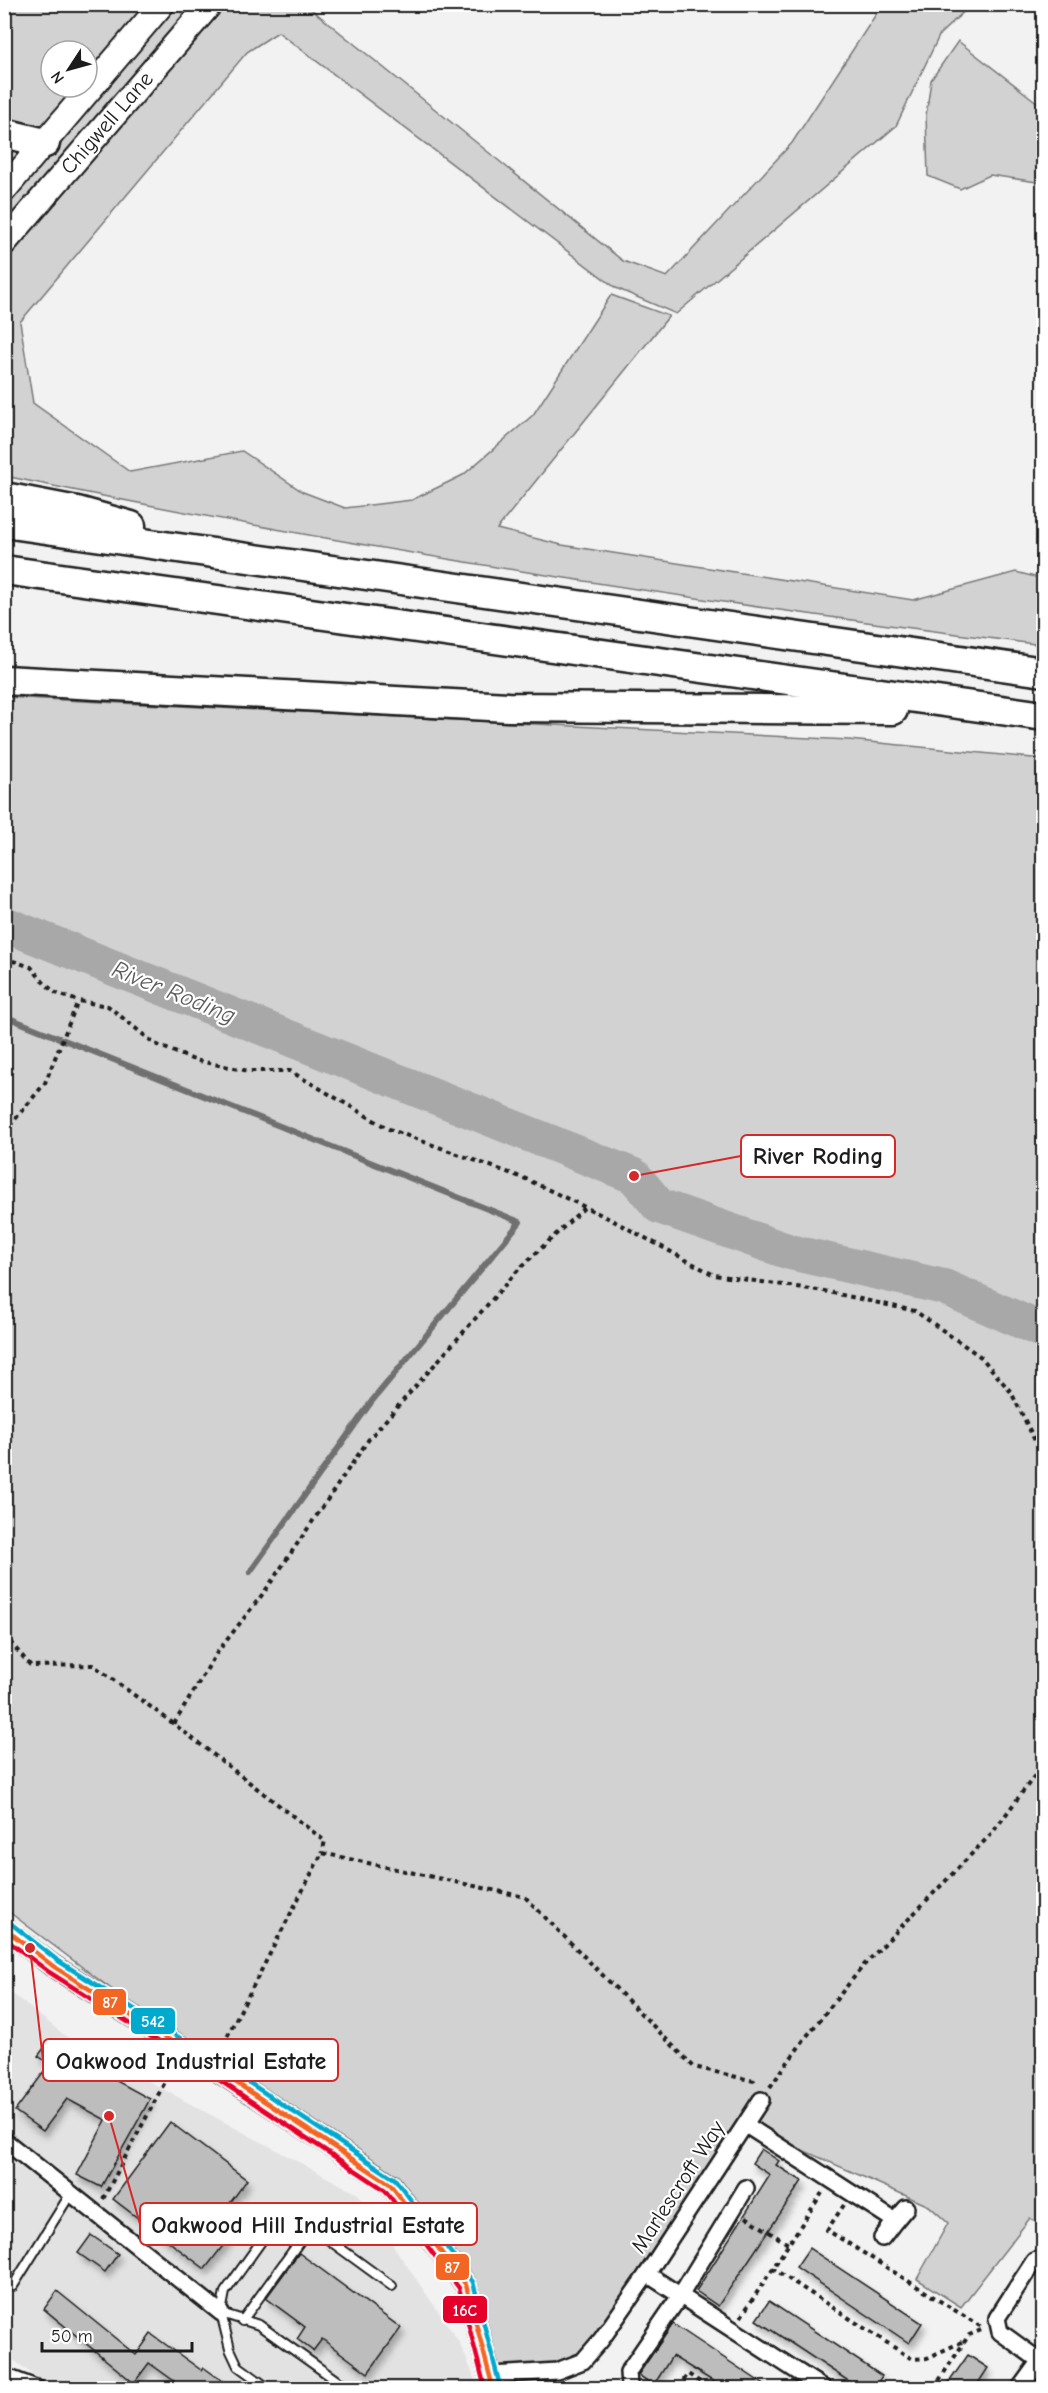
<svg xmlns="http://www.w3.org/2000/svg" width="1048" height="2393" viewBox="0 0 1048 2393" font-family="'Comic Neue',sans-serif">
	<defs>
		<filter id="shadow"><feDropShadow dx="3.5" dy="6" stdDeviation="3" flood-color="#0004"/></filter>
	</defs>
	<rect width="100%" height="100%" fill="#f2f2f2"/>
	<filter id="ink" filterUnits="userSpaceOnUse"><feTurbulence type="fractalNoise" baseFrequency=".0167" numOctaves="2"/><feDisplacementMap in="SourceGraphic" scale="12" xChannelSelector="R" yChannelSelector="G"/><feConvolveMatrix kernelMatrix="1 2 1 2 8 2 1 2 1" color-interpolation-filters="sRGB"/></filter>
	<g filter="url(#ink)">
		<polygon fill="#e2e2e2" points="4,1987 68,2038 358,2194 459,2342 479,2388 52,2388 5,2354"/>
		<g fill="#d2d2d2" stroke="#777" stroke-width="1.5" fill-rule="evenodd">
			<path d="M 5,5 L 306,5 L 623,261 L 667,277 L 792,143 L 882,5 L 971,5 L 940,34 L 896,126 L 676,314 L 616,288 L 278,32 L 247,52 L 20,322 L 33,403 L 130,472 L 242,451 L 303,492 L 345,508 L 412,500 L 463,475 L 533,415 L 611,295 L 669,316 L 497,529 L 562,545 L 913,600 L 1016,572 L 1043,579 L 1043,645 C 696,602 348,548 5,476 ZM 51,51 L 87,51 L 87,87 L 51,87 Z"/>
			<polygon points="958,41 1043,107 1043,183 990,175 960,189 928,176 926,116 931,80"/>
			<polygon points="4,697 849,740 1043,759 1043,2227 1030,2218 961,2307 917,2279 948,2223 929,2206 746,2125 583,2361 491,2375 466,2285 390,2184 220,2071 5,1909"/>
		</g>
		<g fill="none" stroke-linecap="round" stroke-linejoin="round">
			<polyline stroke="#707070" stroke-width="6" points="4,1016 520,1222 372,1401 250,1572"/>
			<polyline stroke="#a8a8a8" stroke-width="36" points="4,924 634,1176 659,1206 790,1252 944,1287 1044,1331"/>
		</g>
		<g fill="#bdbdbd" stroke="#1c1c1c" stroke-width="1.5" filter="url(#shadow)">
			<polygon points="50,2040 102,2078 104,2074 150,2099 101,2187 77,2175 106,2120 67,2099 43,2131 15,2111 50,2064 38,2056"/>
			<polygon points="170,2122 247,2180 213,2226 229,2238 205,2269 113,2199"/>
			<polygon points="761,2149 779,2161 776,2165 802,2181 718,2306 696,2291 770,2175 752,2163"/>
			<polygon points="91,2235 118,2254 105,2272 78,2253"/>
			<polygon points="809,2248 922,2323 909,2343 796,2267"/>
			<polygon points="299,2253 401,2328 368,2373 322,2339 313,2351 297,2339 305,2327 266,2298"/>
			<polygon points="57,2291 136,2355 151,2334 201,2370 203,2367 232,2388 184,2388 149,2363 134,2383 44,2309"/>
			<polygon points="769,2301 882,2376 874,2388 859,2388 756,2320"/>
			<polygon points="673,2324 769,2388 724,2388 672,2356 654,2385 638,2375"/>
			<polygon points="968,2355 988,2368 975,2388 945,2388"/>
		</g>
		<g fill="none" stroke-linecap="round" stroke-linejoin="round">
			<defs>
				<g id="service">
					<polyline points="13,2286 71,2193"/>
					<polyline points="221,2313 259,2325 340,2383 336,2388"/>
					<polyline points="242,2321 305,2234 314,2233 322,2235 392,2286"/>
					<polyline points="268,2388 238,2366 230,2349 221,2313 225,2292 285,2208"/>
				</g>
				<g id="minor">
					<polyline points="746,2125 895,2221 882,2238"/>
					<polyline points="4,2140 221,2313"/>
					<polyline points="895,2221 906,2208"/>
					<polyline points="647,2274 823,2388"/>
					<polyline points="1040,2361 1000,2332 997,2318 1034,2261 1044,2258"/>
					<polyline points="491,2375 557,2371 583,2361 601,2340 647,2274 761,2100"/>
					<polyline points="4,2376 36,2388"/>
					<polyline points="631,2388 629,2386 628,2372 680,2296 746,2188"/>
					<polyline points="1020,2388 1044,2355"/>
				</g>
				<polyline id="tertiary" points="4,1928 53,1966 220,2072 390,2184 466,2285 493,2388"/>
				<g id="primary">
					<polyline points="4,190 162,4"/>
					<polyline points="4,243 210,4"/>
				</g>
				<g id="motorway">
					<polyline points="4,133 45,143"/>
					<polyline points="4,497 77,511 131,526"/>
					<polyline points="4,523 1044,672"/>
					<polyline points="4,570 1044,716"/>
					<polyline points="4,680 508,707 893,710"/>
				</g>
			</defs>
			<use href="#service" stroke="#1c1c1c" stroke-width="12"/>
			<use href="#minor" stroke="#1c1c1c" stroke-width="20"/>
			<use href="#tertiary" stroke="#1c1c1c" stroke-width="24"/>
			<use href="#primary" stroke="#1c1c1c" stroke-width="28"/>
			<use href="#motorway" stroke="#1c1c1c" stroke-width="33"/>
			<g stroke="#1c1c1c" stroke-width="4" stroke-dasharray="4.5 4.5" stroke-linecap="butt">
				<polyline points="4,958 31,967 45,984 56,993 78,1001 108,1006 155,1044 194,1060 249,1071 290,1071 389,1129 526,1179 610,1219 714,1275 824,1291 915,1311 981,1357 1011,1392 1044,1459"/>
				<polyline points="4,1133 45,1083 78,1001"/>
				<polyline points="4,1635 31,1666 93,1665 174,1724 325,1841 322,1853"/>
				<polyline points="174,1724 216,1654 265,1591 369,1439 519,1269 585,1207"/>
				<polyline points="219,2052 322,1853 525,1897 694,2067 754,2081 755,2085"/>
				<polyline points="770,2087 806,2037 864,1965 993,1832 1044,1763"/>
				<polyline points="103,2199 174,2065"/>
				<polyline points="844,2205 827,2230 983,2328"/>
				<polyline points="746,2217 788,2244"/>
				<polyline points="772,2268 912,2359 927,2358 966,2340"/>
				<polyline points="741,2317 822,2193"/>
				<polyline points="575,2383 585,2388"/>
				<polyline points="678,2388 688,2374 709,2388"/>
				<polyline points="934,2388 969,2335 984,2329"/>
			</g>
			<use href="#service" stroke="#fff" stroke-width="8"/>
			<use href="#minor" stroke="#fff" stroke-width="15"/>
			<use href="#tertiary" stroke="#fff" stroke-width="20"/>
			<use href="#primary" stroke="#fff" stroke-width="24"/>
			<use href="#motorway" stroke="#fff" stroke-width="28"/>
			<defs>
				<polyline id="bus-1" points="4,1928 53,1966 220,2072 390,2184 466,2285 493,2388"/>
				<polyline id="bus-2" points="4,1938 49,1972 216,2078 385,2190 459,2288 485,2388"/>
				<polyline id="bus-3" points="9,1922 57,1960 224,2066 395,2179 473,2282 500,2386"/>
			</defs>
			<use href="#bus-1" stroke="#fff" stroke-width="9"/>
			<use href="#bus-2" stroke="#fff" stroke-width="9"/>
			<use href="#bus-3" stroke="#fff" stroke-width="9"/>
			<use href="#bus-1" stroke="#f26522" stroke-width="4.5"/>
			<use href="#bus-2" stroke="#e4002b" stroke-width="4.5"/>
			<use href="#bus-3" stroke="#00a9ce" stroke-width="4.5"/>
		</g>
	</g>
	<g text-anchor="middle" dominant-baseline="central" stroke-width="4.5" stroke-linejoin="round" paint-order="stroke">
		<g font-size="22" fill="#1c1c1c" stroke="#fff">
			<text transform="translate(107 123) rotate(-49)">Chigwell Lane</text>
			<text transform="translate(678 2187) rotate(-57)">Marlescroft Way</text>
		</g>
		<g font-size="24" font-style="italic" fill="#5b5b5b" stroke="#fff">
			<text transform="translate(174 992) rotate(22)">River Roding</text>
		</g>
	</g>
	<path fill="none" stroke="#d62828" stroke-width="2" d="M634 1176L741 1156M30 1948L43 2060M109 2116L140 2224"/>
	<g fill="#d62828" stroke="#fff" stroke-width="2">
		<circle cx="634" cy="1176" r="6"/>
		<circle cx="30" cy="1948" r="6"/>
		<circle cx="109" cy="2116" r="6"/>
	</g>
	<g fill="#fff" stroke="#d62828" stroke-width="2">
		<rect x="741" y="1135" width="154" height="42" rx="6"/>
		<rect x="43" y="2039" width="295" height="42" rx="6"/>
		<rect x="140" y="2203" width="337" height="42" rx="6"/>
	</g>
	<g font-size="24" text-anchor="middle" font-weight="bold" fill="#1c1c1c">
		<text x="818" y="1164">River Roding</text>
		<text x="191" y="2069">Oakwood Industrial Estate</text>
		<text x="308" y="2233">Oakwood Hill Industrial Estate</text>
	</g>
	<g stroke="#fff" stroke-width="2">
		<rect x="92" y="1988" width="35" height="28" rx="6" fill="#f26522"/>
		<rect x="130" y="2007" width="46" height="28" rx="6" fill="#00a9ce"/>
		<rect x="435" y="2253" width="35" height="28" rx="6" fill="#f26522"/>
		<rect x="442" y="2295" width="46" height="29" rx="6" fill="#e4002b"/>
	</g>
	<g font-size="16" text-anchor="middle" font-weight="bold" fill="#fff">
		<text x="110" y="2008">87</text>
		<text x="153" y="2027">542</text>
		<text x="452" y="2273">87</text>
		<text x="465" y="2316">16C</text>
	</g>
	<rect width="1048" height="2393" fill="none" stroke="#fff" stroke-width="24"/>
	<rect x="12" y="12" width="1024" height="2369" fill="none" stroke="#1c1c1c" stroke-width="2" filter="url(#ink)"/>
	<g transform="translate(69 69) rotate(234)"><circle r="28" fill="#ffffff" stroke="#a4a4a4" stroke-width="1.5"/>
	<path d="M0-4.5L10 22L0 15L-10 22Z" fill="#1c1c1c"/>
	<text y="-9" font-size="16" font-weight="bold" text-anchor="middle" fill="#1c1c1c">N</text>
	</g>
	<path d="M42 2342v9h150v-9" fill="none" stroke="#1c1c1c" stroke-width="3"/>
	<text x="51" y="2342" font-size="18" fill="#1c1c1c" stroke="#ffffff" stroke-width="4.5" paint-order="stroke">50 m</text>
</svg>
